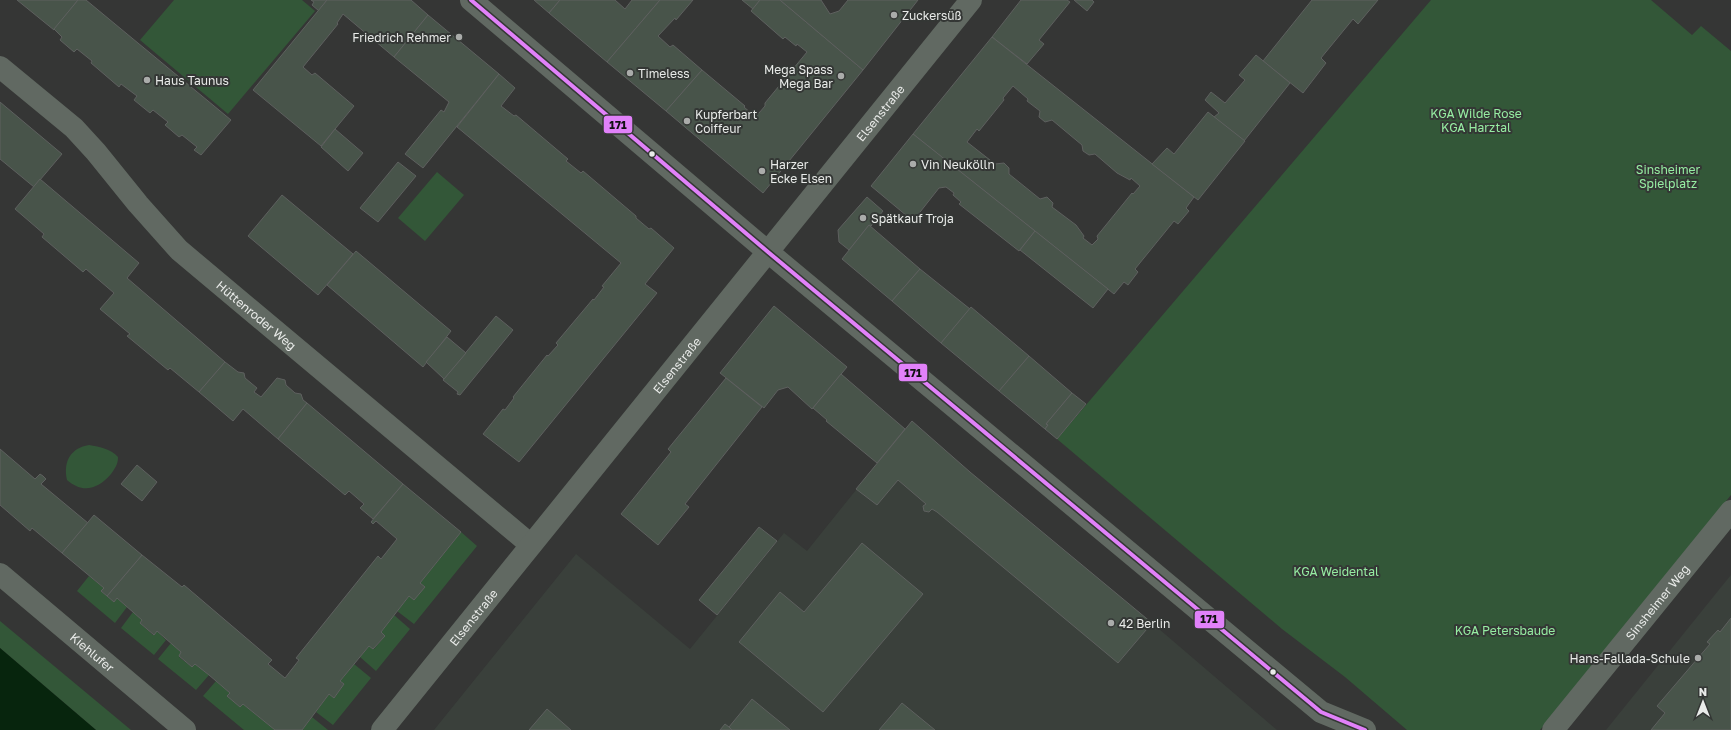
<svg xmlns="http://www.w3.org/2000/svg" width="1731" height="730" viewBox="0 0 1731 730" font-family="'Golos Text',sans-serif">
	<rect width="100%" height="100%" fill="#353635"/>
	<g fill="#3a403b">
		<polygon points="905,429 970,472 1152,623 1277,730 434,730 576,554 690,649 784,533 807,551"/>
		<polygon points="1731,575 1731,730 1606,730 1722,586"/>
	</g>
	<g fill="#335738">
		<polygon points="174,0 302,0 315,11 228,114 140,40"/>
		<polygon points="1431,0 1651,0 1692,35 1701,26 1731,51 1731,495 1540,730 1407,730 1345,677 1282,629 1057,439"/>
		<polygon points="437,172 464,195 425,241 398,218"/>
		<path d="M 89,445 C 100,447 111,449 118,457 C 118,465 115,468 111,474 C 98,489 83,494 67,480 C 63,461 71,448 89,445 Z"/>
		<polygon points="461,532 477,546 414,624 397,611 409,596 425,587 420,583"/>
		<polygon points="89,576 104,588 101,591 114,602 117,598 127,607 115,623 77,591"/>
		<polygon points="133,612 142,620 140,623 153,635 157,631 166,640 154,655 121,628"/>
		<polygon points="394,615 410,629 376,671 360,657 369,646 374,649 385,636 381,632"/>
		<polygon points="0,621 131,730 96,730 0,648"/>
		<polygon points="171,643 181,652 179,657 192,667 195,664 209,675 196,690 158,659"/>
		<polygon points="354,664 371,678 333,725 316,712 329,694 334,698 344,684 340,681"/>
		<polygon points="216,681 230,693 228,696 240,707 243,704 275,730 244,730 203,696"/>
		<polygon points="312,717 328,730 302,730"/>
	</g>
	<polygon fill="#07250d" points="0,648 96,730 0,730"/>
	<g fill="#48544a" stroke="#5e605f" fill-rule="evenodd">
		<polygon points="17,0 78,0 54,30"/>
		<polygon points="78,0 86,0 231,120 201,155 194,150 197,147 182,135 179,137 165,125 168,122 153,110 150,113 134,100 137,96 121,84 119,87 91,63 92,61 77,49 74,52 60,40 62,37 54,29"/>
		<polygon points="311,0 327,0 319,11 312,5 314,2"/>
		<polygon points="327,0 411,0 428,15 394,57 343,14 337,23 338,24 303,67 312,75 315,73 354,106 321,146 253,90"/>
		<polygon points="534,0 560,0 549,13"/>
		<polygon points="560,0 615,0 625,9 632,0 660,0 607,62 549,13"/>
		<polygon points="660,0 693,0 676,20 675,18 658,36 670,47 673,45 702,70 666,111 607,62"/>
		<polygon points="742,0 760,0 753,9"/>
		<polygon points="760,0 780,0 863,70 763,193 666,111 702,70 745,106 744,107 752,114 759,113 765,106 765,103 807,52 797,44 796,46 785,37 783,39 751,11"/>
		<polygon points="780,0 821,0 830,14 839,11 848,0 918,0 863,70"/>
		<polygon points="1021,0 1067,0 1070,2 1039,40 1044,44 1027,64 992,37"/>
		<polygon points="1074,0 1092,0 1094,2 1087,11"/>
		<polygon points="1312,0 1378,0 1358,24 1353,19 1321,58 1326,63 1303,93 1263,61"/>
		<polygon points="428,15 499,74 423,168 405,154 441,110 444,112 449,102 394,57"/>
		<path d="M 992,37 L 1194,197 L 1186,208 L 1189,211 L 1178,224 L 1174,221 L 1135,269 L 1138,272 L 1128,285 L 1124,282 L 1114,294 L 913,134 ZM 1013,86 L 1028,99 L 1027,101 L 1040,111 L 1039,117 L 1045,122 L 1052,120 L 1082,145 L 1083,151 L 1089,155 L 1095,154 L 1117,173 L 1130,180 L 1131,178 L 1140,186 L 1133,194 L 1132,193 L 1097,236 L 1098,239 L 1092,245 L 1083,238 L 1084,236 L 1076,225 L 1052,207 L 1053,203 L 1047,197 L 1040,199 L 1009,174 L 1009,168 L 1004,163 L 995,164 L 967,142 L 977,129 L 979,131 L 1004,100 L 1003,98 Z"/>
		<polygon points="1256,55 1290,83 1244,141 1214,117 1219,113 1205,100 1211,92 1225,103 1245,80 1239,75"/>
		<polygon points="499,74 515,88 501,106 514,116 516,115 568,159 566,161 581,173 583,171 636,216 636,218 649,229 651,228 674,248 645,284 657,293 519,462 483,434 503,409 505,410 514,398 513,397 547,355 548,356 558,345 556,343 593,299 594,300 604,287 602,286 621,263 457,127"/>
		<polygon points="0,102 62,154 34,187 0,159"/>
		<polygon points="1208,112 1245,141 1198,200 1152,164 1167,148 1174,154"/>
		<polygon points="335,129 363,153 348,171 321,147"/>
		<polygon points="913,134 1035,231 1019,251 959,204 961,202 953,195 954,193 946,187 939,188 913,221 871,186"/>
		<polygon points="398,162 416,176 378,222 360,208"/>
		<polygon points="40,179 139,263 127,278 225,362 199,392 170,368 168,370 127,336 130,334 100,309 114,293 86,269 83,272 42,237 44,234 15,209"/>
		<polygon points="282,195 353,254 318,295 248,236"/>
		<polygon points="867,197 883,211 871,226 869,225 849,250 839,242 838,230"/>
		<polygon points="869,225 920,269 892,301 842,259"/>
		<polygon points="1035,231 1108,289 1093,308 1020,250"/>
		<polygon points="356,251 451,331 423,367 327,285"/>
		<polygon points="920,269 970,309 941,343 892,301"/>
		<polygon points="774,306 847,367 812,409 788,387 778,390 764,408 720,373"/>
		<polygon points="971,307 1029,356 999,391 941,343"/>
		<polygon points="496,316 513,330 460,395 457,394 458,392 443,380"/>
		<polygon points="447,337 466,353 444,379 426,362"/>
		<polygon points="1029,356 1072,393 1046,424 1048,425 1045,429 999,391"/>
		<polygon points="225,362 238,372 244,373 245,378 257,388 254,392 261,397 277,378 285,380 286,385 295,393 301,394 303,400 307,403 278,439 243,409 233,421 199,392"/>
		<polygon points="841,374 905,429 877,463 826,421 827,420 813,408"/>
		<polygon points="726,378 762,407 685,504 689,507 658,545 621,514 671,452 668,449"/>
		<polygon points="1072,393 1086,404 1057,439 1045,429 1048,425 1046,424"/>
		<polygon points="307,403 403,484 373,519 360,508 364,504 349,491 345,495 278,439"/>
		<polygon points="912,421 970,472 1152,623 1118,663 937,512 932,509 929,512 924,511 923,506 926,504 898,480 877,505 856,489"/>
		<polygon points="0,449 35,479 40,474 43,476 46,479 41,484 88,523 62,553 32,528 30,531 0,505"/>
		<polygon points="137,465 157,482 142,501 121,484"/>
		<polygon points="403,484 461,532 420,583 425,587 414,600 409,596 381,632 385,636 373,649 369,646 340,681 344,684 334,698 329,694 302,730 275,730 243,704 240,707 227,696 230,693 209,675 195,664 192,667 179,656 181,652 157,631 154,635 140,623 142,620 117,598 114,602 107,596 142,555 182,587 184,585 272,660 268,664 285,678 299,660 296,658 378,556 381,559 397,539 376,521 373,524 371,522"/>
		<polygon points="94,515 142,555 107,596 101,591 104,588 62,553"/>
		<polygon points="759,527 777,541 717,615 699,600"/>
		<polygon points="862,543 923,594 823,712 739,642 780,592 804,612"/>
		<polygon points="1731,618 1731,730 1651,730 1665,713 1657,706 1710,644 1707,642 1718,630 1720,632"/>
		<polygon points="752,699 769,713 790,730 732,730 729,727"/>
		<polygon points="902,703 935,730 879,730"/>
		<polygon points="547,709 571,730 529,730"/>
		<polygon points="725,724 729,727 732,730 720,730"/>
	</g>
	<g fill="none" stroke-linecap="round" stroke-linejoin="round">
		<g stroke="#616962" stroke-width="22">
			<polyline points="471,0 768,252 1321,712 1365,730"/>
			<path id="s1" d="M 0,67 L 74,128 L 96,152 L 138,204 L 179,250 L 531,545"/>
			<path id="s2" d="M 0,574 L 185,730"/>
			<path id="s3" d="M 382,730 L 971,0"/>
			<path id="s4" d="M 1553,730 L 1731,511"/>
		</g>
		<defs>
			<polyline id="bus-1" points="471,0 768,252 1321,712 1365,730"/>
		</defs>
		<use href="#bus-1" stroke="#343735" stroke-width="7"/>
		<use href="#bus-1" stroke="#e181f9" stroke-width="4"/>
	</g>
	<g fill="#aaacaa" stroke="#343735" stroke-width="1.5">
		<circle cx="894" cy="15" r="4"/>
		<circle cx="459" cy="37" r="4"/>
		<circle cx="630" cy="73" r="4"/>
		<circle cx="841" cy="76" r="4"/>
		<circle cx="147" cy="80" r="4"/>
		<circle cx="687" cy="121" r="4"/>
		<circle cx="913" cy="164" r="4"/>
		<circle cx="762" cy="171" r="4"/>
		<circle cx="863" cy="218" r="4"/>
		<circle cx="1111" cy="623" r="4"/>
		<circle cx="1698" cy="658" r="4"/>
	</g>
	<g fill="#e9ebe9" stroke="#343735" stroke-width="1.5">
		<circle cx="652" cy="154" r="3.5"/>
		<circle cx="1273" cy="672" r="3.5"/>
	</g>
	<g text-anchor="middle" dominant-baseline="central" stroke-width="4" stroke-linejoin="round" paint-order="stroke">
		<g font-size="12" fill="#e9ebe9" stroke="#343735" text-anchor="start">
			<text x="902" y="15">Zuckersüß</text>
			<text x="451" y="37" text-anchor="end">Friedrich Rehmer</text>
			<text x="833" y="69" text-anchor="end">Mega Spass<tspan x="833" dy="14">Mega Bar</tspan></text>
			<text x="638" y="73">Timeless</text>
			<text x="155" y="80">Haus Taunus</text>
			<text x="695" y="114">Kupferbart<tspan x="695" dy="14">Coiffeur</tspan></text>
			<text x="770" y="164">Harzer<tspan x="770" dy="14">Ecke Elsen</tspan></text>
			<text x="921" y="164">Vin Neukölln</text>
			<text x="871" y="218">Spätkauf Troja</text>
			<text x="1119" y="623">42 Berlin</text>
			<text x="1690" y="658" text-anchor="end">Hans-Fallada-Schule</text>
		</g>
		<g font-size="12" fill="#e9ebe9" stroke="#343735">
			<text stroke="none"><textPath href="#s3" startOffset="793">Elsenstraße</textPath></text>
			<text stroke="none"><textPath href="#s1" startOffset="358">Hüttenroder Weg</textPath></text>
			<text stroke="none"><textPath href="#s3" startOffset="469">Elsenstraße</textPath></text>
			<text stroke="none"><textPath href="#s4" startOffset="165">Sinsheimer Weg</textPath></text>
			<text stroke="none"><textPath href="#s3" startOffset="145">Elsenstraße</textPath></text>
			<text stroke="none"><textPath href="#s2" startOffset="121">Kiehlufer</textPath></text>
		</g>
		<g font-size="12" fill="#96eda2" stroke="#343735">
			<text x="1476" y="113">KGA Wilde Rose<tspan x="1476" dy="14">KGA Harztal</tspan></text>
			<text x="1668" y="169">Sinsheimer<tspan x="1668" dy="14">Spielplatz</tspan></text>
			<text x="1336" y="571">KGA Weidental</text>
			<text x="1505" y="630">KGA Petersbaude</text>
		</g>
	</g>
	<g stroke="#343735" stroke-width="1.5">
		<rect x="603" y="115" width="30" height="19" rx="4" fill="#e181f9"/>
		<rect x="898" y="363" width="30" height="19" rx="4" fill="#e181f9"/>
		<rect x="1194" y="610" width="31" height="19" rx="4" fill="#e181f9"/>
	</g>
	<g font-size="11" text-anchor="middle" font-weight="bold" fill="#111">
		<text x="618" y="129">171</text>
		<text x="913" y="377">171</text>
		<text x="1209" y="623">171</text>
	</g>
	<g transform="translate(1703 702)" stroke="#343735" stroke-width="3" paint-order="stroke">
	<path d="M0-3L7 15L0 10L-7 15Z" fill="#e9ebe9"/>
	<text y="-6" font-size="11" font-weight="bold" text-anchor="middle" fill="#e9ebe9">N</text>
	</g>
</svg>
